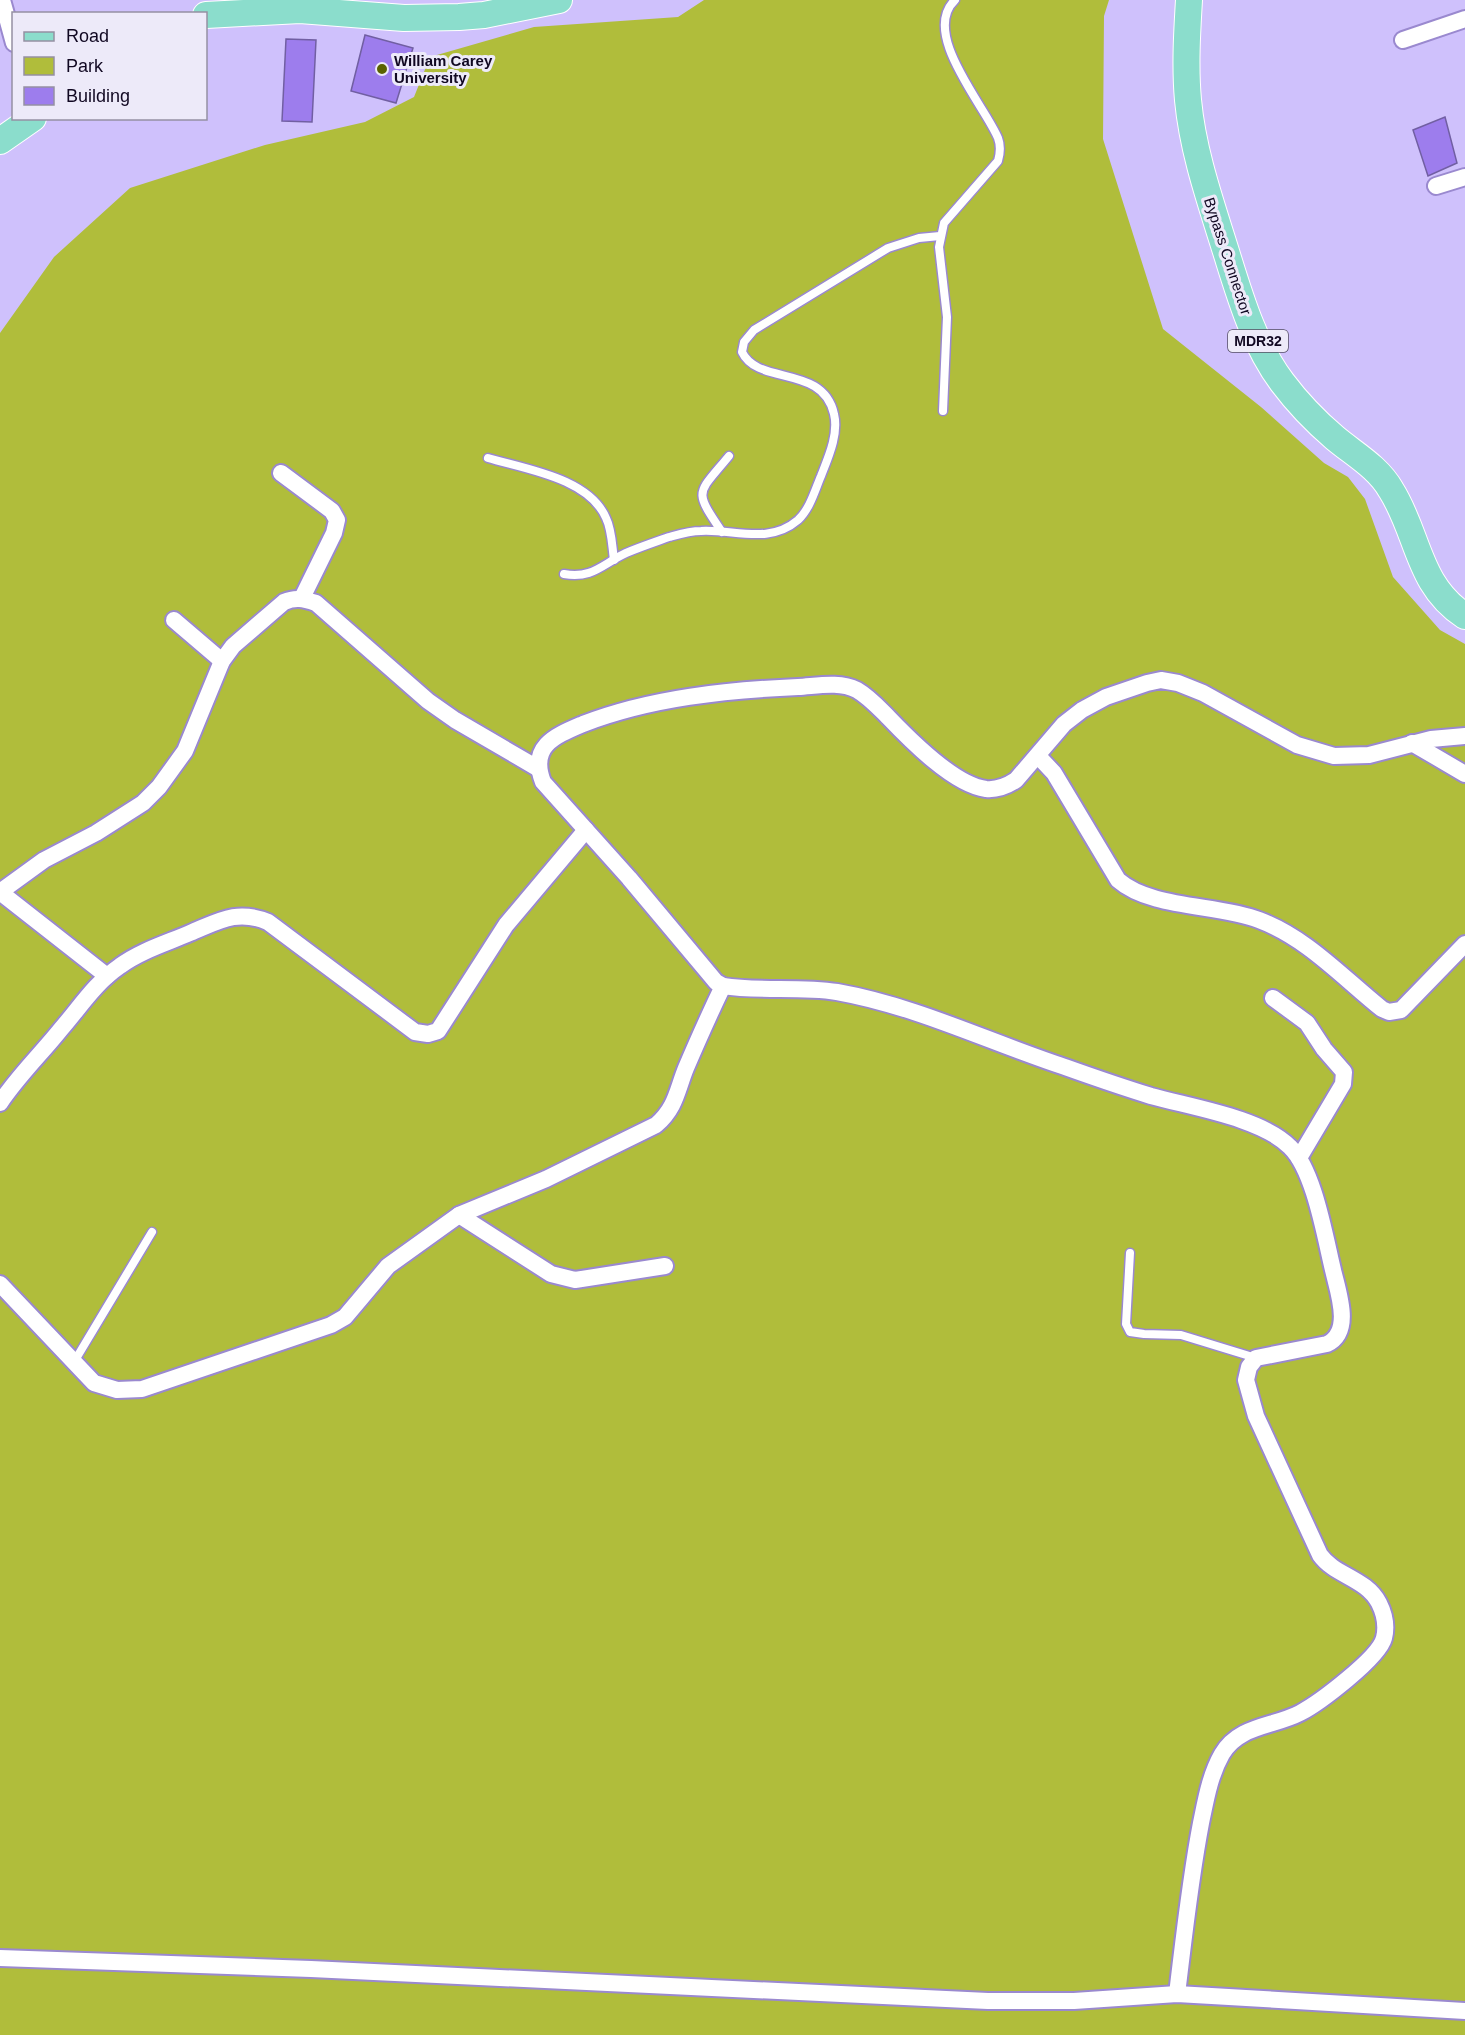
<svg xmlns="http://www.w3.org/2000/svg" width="1465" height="2035" viewBox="0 0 1465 2035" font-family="Helvetica,sans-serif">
	<rect width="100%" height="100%" fill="#cfc1fc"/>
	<polygon fill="#b0bd3b" points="704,0 1109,0 1104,16 1103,139 1163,329 1261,407 1324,463 1348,477 1365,499 1393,577 1440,630 1465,644 1465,2035 0,2035 0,333 54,257 130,188 265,145 365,122 414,97 430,57 534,27 678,17"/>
	<g fill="#9d7ded" stroke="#715fa2" stroke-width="1.5">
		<polygon points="365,35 413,48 396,103 351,91"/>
		<polygon points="286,39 316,40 312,122 282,121"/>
		<polygon points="1445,117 1457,163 1428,176 1413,130"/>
	</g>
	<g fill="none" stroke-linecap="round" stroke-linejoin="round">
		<defs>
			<g id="lane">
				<path d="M 943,411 L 947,317 L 939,247 L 944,223 L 998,161 C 1000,154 1001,146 998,138 C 985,106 920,33 955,0"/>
				<path d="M 488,458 C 525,469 589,478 606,518 C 612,530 612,546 614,560"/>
				<path d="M 722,532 C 693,489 697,495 729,456"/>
				<path d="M 564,574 C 593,579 602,564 626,553 C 640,547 655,542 669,537 C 680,534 690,531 701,531 C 734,529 769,545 798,520 C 810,509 815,490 821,476 C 828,458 839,434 834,414 C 823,364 758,386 742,352 L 744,342 L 754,330 L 888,248 L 919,238 L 940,236"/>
				<polyline points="1130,1253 1126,1324 1130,1332 1144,1334 1181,1335 1256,1358"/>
				<polyline points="74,1362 152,1232"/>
			</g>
			<g id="street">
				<polyline points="2,0 14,43"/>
				<polyline points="1403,40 1465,19"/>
				<polyline points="1436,186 1465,177"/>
				<polyline points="281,473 332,511 337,520 334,533 302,598"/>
				<polyline points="174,620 222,661"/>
				<polyline points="1412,743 1465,774"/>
				<path d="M 1038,756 L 1054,773 L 1118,880 C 1151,909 1218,904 1259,920 C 1307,938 1342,977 1382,1009 L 1389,1012 L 1401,1010 L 1465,944"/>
				<path d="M 0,892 L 44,860 L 96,833 L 143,803 L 159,787 L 185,751 L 222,661 L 233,646 L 284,602 C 296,597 303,599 316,603 L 428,701 L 455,720 L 539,769"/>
				<polyline points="0,892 107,976"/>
				<polyline points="1273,998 1307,1023 1324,1049 1344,1072 1343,1084 1299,1158"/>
				<path d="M 0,1103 C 18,1076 41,1054 61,1029 C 81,1006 94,984 120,966 C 140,951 167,943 190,933 C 219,921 237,909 268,922 L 415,1032 L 428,1034 L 438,1031 L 506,925 L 586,830"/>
				<polyline points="459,1215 551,1274 575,1280 665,1266"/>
				<path d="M 0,1284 L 94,1383 L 117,1390 L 142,1389 L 331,1325 L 345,1317 L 388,1266 L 459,1215 L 546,1179 L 656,1125 C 676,1108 677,1090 686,1068 C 698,1040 710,1013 723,986"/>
				<polyline points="0,1958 311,1969 988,2001 1074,2001 1177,1994 1465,2011"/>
				<path d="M 1177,1994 C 1184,1937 1190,1880 1201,1823 C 1206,1799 1210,1775 1222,1754 C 1239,1725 1273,1727 1300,1713 C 1319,1703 1379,1658 1384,1638 C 1387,1626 1384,1613 1379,1603 C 1366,1578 1335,1576 1320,1555 L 1256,1416 L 1246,1380 L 1249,1367 L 1256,1358 L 1327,1344 C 1353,1332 1338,1292 1333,1270 C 1325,1237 1314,1170 1290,1147 C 1262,1118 1190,1107 1151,1096 C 1122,1087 1093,1077 1065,1067 C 989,1042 916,1006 837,992 C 799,986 760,992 723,986 L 716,982 L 706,970 L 629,878 L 543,782 C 529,746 555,736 583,724 C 650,698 727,690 798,687 C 817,686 839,681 857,690 C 869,697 878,707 888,717 C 910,740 954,785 986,789 C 997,790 1007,786 1016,780 L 1064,724 L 1082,710 L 1106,697 L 1147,683 L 1161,680 L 1178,683 L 1203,693 L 1297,745 L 1334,756 L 1369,755 L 1431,739 L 1465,736"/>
			</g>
			<g id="primary">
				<path d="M 1189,0 C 1187,33 1185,67 1188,100 C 1193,154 1212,206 1228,258 C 1241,300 1255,346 1282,382 C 1297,402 1315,421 1335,438 C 1354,454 1378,467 1391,490 C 1419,534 1417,585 1465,616"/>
				<polyline points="206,15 300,10 404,18 459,17 484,15 559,0"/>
				<polyline points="0,141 33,118"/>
			</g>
		</defs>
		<use href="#lane" stroke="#9a89cf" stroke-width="11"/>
		<use href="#street" stroke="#9a89cf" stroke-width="20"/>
		<use href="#primary" stroke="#fff" stroke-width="28"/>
		<use href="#lane" stroke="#fff" stroke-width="8"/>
		<use href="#street" stroke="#fff" stroke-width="16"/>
		<use href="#primary" stroke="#8bddcc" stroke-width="26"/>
	</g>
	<circle fill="#5a6200" stroke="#edeaf9" stroke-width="2" cx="382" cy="69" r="6"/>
	<g text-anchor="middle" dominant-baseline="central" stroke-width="6" stroke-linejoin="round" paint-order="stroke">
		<rect fill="#edeaf9" stroke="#534c62" stroke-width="1.5" x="1228" y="330" width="60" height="22" rx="4.5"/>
		<g font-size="14" font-weight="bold" fill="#110822">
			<text x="1258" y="341">MDR32</text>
		</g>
		<g font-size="15" font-weight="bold" fill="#110822" stroke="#edeaf9" text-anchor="start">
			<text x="394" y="60">William Carey<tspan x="394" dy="17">University</tspan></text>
		</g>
		<g font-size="15" fill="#110822" stroke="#edeaf9">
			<text transform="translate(1228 256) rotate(72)">Bypass Connector</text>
		</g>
	</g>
	<rect x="12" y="12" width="195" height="108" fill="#edeaf9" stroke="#9590a3" stroke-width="1.5"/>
	<rect x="24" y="32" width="30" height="9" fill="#8bddcc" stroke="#9590a3" stroke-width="1.5"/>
	<text x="66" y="42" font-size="18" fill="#110822">Road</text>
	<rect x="24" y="57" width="30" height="18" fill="#b0bd3b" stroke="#9590a3" stroke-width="1.5"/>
	<text x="66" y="72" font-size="18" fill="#110822">Park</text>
	<rect x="24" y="87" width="30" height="18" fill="#9d7ded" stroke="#9590a3" stroke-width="1.5"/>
	<text x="66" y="102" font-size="18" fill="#110822">Building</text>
</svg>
